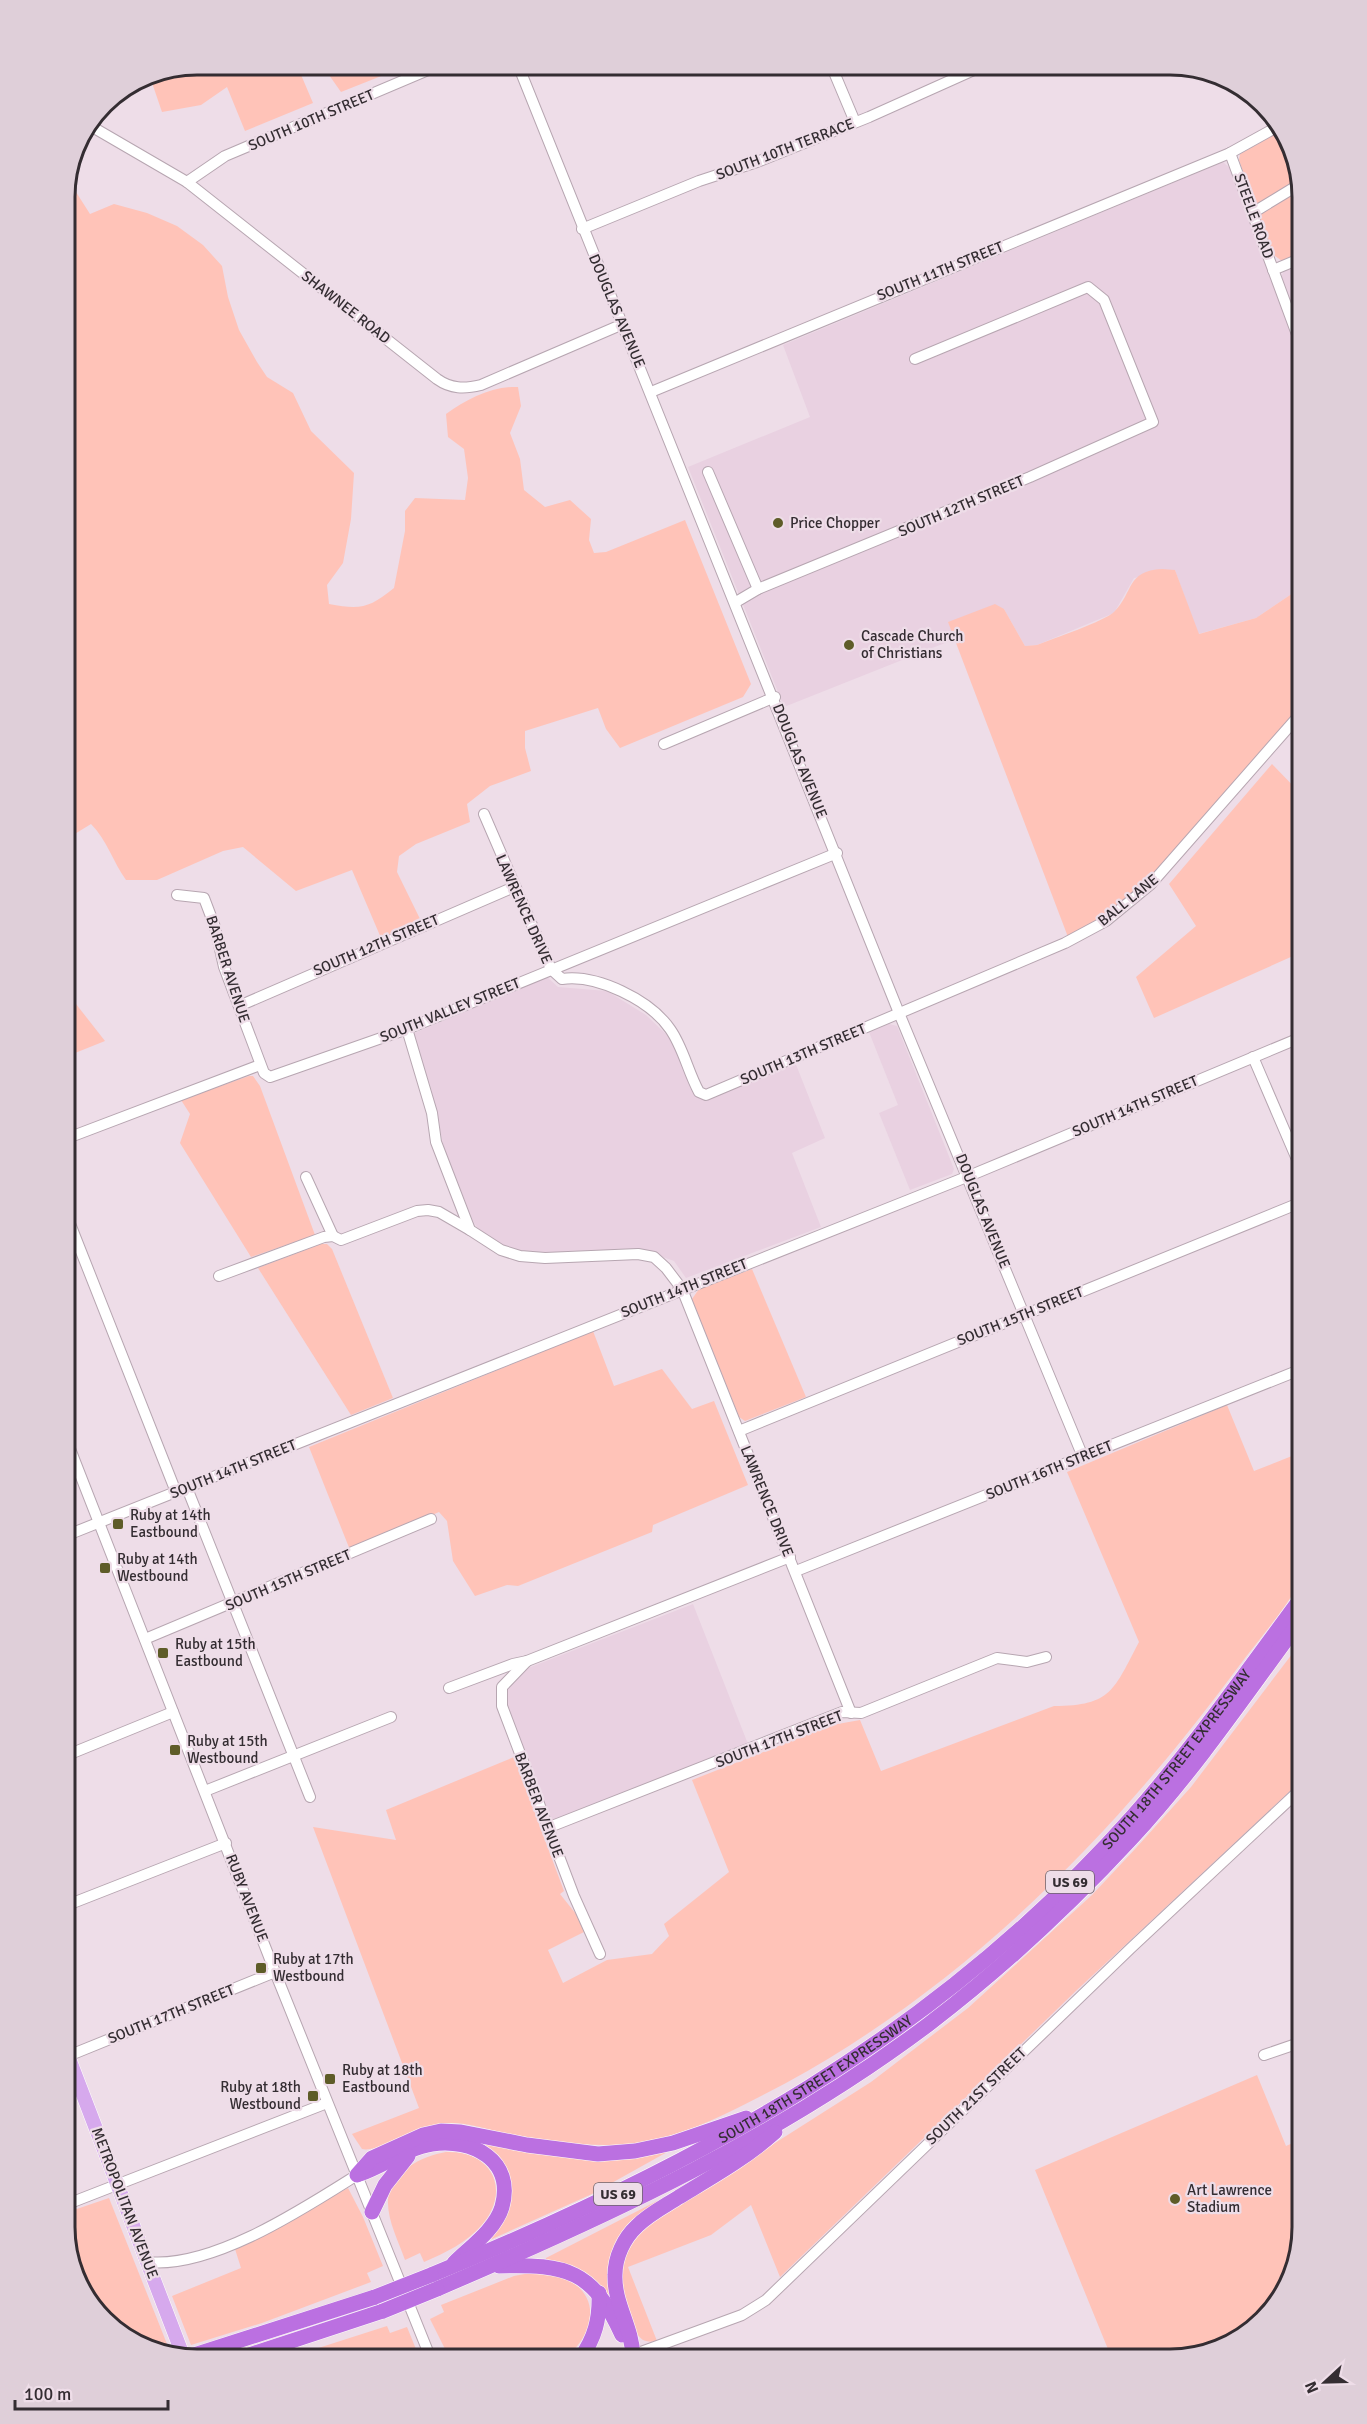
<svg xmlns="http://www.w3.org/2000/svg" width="1367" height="2424" viewBox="0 0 1367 2424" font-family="Signika,sans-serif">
	<rect width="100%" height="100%" fill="#eedde8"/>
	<g fill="#e9d1e1">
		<polygon points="1223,162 1232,170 1302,360 1302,587 1256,618 1198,634 1175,570 1134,578 1114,613 1037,645 1025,646 1004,609 949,622 955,639 784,707 688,467 810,417 783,345"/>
		<polygon points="1302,262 1302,335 1281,279 1284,269"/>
		<polygon points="547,977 558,987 607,991 646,1015 670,1038 696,1094 701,1099 707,1100 795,1062 825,1138 792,1153 821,1227 686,1278 674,1261 649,1252 543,1256 500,1247 482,1234 474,1223 444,1148 431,1088 412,1034"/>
		<polygon points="889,1024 897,1026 954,1169 952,1174 910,1190 879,1113 898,1105 869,1032"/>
		<polygon points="693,1604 748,1744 556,1820 550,1819 505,1702 508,1685 523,1670"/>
	</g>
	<g fill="#ffc3b8">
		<polygon points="197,65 317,65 299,70 313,103 245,131 227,87 201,105 162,112 149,74"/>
		<polygon points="322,65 409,65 341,92"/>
		<path d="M 1281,131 C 1306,164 1302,212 1302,253 L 1282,261 L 1271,253 L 1239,160 L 1240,154 Z"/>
		<path d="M 65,188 L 76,192 L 90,214 L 114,204 L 147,213 L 177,226 L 203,245 L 222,266 L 228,297 L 239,330 L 257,362 L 267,377 L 293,393 L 311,431 L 354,473 L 351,519 L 343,563 L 327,585 L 329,604 C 361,610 369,608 394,588 L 405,531 L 405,511 L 415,498 L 465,500 L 468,478 L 464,449 L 448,437 L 446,414 C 467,399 492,386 518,387 L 521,406 L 510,433 L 520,459 L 524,490 L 545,507 L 570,500 L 591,519 L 589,540 L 594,553 L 606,552 L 685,520 L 751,684 L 743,697 L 620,748 L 606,729 L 598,708 L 525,731 L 525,748 L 531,771 L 490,786 L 467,804 L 470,822 L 416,844 L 399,856 L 397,872 L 421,921 L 381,938 L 352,870 L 296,891 L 243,847 L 223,851 L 157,880 L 126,880 C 113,862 107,840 91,824 L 65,840 Z"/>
		<path d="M 1162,569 L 1175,570 L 1199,634 L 1256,618 L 1302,587 L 1302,707 L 1151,879 L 1100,921 L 1068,937 L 948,622 L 995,604 L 1004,609 L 1025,646 L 1037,645 C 1052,639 1105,621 1114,612 C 1134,592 1126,571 1162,569 Z"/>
		<polygon points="1272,764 1302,795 1302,952 1154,1018 1136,977 1196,926 1169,884"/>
		<polygon points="65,990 105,1041 65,1057"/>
		<polygon points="249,1076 253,1076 260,1086 315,1235 251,1257 180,1143 190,1114 181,1100"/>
		<polygon points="321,1244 327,1244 332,1249 393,1398 351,1415 258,1268"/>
		<polygon points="752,1269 806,1397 745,1421 739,1417 692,1299 699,1289"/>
		<polygon points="593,1331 614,1386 662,1369 692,1409 714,1401 748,1485 653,1525 652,1532 518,1586 507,1585 475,1596 453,1561 447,1521 439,1512 350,1550 309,1447"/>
		<path d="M 1227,1405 L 1254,1471 L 1302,1452 C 1302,1472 1306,1571 1300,1582 C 1284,1611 1259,1639 1239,1666 C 1116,1833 969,1983 786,2083 C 744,2105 701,2129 654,2140 C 605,2151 555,2142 505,2133 C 487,2129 466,2122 448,2123 C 420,2124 381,2153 362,2149 L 352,2134 L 419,2108 L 313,1827 L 396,1840 L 386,1810 L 514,1757 L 564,1891 L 560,1894 L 576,1914 L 584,1932 L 548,1950 L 563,1983 L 607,1960 L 652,1954 L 669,1936 L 664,1924 L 729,1872 L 692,1780 L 832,1725 L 860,1720 L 881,1771 L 1054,1706 C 1112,1706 1114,1689 1139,1642 L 1067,1472 Z"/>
		<path d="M 1302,1641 L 1302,1780 L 1078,1989 L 780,2277 L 751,2205 L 711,2235 L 628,2267 L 657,2341 C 652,2342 648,2342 643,2340 C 629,2331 619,2280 623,2264 C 627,2246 638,2235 651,2222 L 871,2082 L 968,2008 L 1092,1895 L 1136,1848 L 1191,1787 Z"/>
		<polygon points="1257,2075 1286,2146 1302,2139 1302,2228 1280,2300 1221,2349 1170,2359 1112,2359 1035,2170"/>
		<polygon points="486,2141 669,2151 592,2194 492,2239 489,2235 503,2216 492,2152 484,2145"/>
		<path d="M 446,2152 C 491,2150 512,2189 482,2225 C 466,2243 445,2253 424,2262 L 420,2253 L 405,2260 C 399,2242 387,2220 388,2200 C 389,2172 422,2156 446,2152 Z"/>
		<polygon points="348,2188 363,2217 383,2266 367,2273 371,2282 262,2323 191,2345 172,2296 241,2268 235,2249"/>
		<polygon points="109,2198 169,2349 164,2351 123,2337 75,2278 65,2227 65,2213"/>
		<polygon points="657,2201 659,2205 635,2222 612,2295 608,2296 546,2261 546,2258"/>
		<path d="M 530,2273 C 591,2271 611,2318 565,2359 L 450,2359 L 430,2319 L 444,2312 L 441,2305 L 514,2276 Z"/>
		<polygon points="387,2326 390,2333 407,2327 420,2359 284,2359"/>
	</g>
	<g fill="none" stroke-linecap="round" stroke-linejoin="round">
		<defs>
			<g id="minor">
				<polyline points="518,65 899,1013 1083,1457"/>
				<polyline points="831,65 855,122"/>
				<path d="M 89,125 L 187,182 L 437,379 C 451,389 464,389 481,385 L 623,324"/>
				<polyline points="1230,153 1302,348"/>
				<polyline points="187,182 225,156 440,65"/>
				<polyline points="1254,212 1300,184"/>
				<polyline points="582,229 699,181 757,162 869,117 985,65"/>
				<polyline points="1273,270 1302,258"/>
				<polyline points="651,392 1230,153 1277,127"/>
				<polyline points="708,472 758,589"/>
				<polyline points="736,602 758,589 1030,477 1153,422 1104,300 1088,287 915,359"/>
				<polyline points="664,744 775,697"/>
				<path d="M 484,814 L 551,969 L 562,979 C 597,974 650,1000 670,1029 C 683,1047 688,1072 699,1092 L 706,1095 L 1065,943 L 1106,921 L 1151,884 L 1302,712"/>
				<polyline points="177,895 204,898 215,927 224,967 264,1073 270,1077 407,1029 837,853"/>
				<polyline points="239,1006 514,887"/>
				<polyline points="407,1029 432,1113 436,1142 470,1230 501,1250 520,1256 545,1258 638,1254 654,1257 666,1268 682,1289 851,1713"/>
				<polyline points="1253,1057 1302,1171"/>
				<polyline points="65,1139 260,1065"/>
				<polyline points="306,1177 333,1236"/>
				<polyline points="65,1211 176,1492"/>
				<polyline points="219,1276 324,1237 333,1236 341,1240 417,1211 428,1210 439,1212 470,1230"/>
				<polyline points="739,1431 1302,1202"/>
				<polyline points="65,1436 275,1972 431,2359"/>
				<polyline points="187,1488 310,1797"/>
				<polyline points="65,1536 969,1176 1302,1037"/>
				<polyline points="796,1571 1302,1369"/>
				<polyline points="145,1639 431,1519"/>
				<polyline points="527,1661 502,1687 502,1706 574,1896 600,1954"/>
				<polyline points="449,1688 513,1664 527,1661 790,1557"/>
				<polyline points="65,1756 173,1712"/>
				<polyline points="205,1791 391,1717"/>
				<polyline points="547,1828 842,1712 861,1713 997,1658 1027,1662 1046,1657"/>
				<polyline points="65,1906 226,1843"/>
				<polyline points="1264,2055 1302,2042"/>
				<polyline points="68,2056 275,1972"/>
				<polyline points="65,2205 327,2103"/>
				<path d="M 147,2262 C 212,2269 303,2209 357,2175"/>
				<polyline points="622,2359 742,2315 766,2300 1131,1948 1302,1788"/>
			</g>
			<polyline id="major" points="65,2048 184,2358"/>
			<g id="highway">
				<path d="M 360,2174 C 384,2166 406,2148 432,2144 C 472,2138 515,2160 502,2207 C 495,2230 470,2247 454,2263"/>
				<polyline points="357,2175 372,2158 423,2135 441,2131 461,2132 527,2145 598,2154 635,2151 673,2143 746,2118"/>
				<polyline points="372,2212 385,2185 408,2156"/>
				<path d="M 499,2266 C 567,2264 593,2270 622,2335"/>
				<path id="s1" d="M 431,2275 C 699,2165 938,2036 1133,1816 C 1194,1747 1247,1671 1302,1597"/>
				<path d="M 437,2289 C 608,2216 779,2137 929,2024 C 1001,1969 1069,1906 1131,1839 C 1194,1771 1247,1693 1302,1618"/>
				<path d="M 633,2356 C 632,2326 614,2304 615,2275 C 615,2257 624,2238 637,2226 C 649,2214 665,2206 679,2197 C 712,2177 746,2158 775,2132"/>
				<polyline points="185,2358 375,2297"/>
				<polyline points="237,2359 383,2311"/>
				<path d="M 580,2359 C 595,2338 600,2319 599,2293"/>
			</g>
		</defs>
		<use href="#minor" stroke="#b7a6b1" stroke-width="12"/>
		<use href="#major" stroke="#fff" stroke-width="15"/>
		<use href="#highway" stroke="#fff" stroke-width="16"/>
		<use href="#minor" stroke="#fff" stroke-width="10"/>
		<use href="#major" stroke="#d6a9ed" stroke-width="14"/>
		<use href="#highway" stroke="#bb70e1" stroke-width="15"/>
		<defs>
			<g id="highway-bridge">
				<polyline points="375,2297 431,2275"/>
				<polyline points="383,2311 437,2289"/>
			</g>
		</defs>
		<use href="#highway-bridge" stroke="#fff" stroke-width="16" stroke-linecap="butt"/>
		<use href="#highway-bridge" stroke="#bb70e1" stroke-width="15"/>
	</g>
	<g fill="#5e5c28" stroke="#eedde8" stroke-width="2">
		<circle cx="778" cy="523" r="6"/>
		<circle cx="849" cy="645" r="6"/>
		<rect x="112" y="1518" width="12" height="12" rx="3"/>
		<rect x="99" y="1562" width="12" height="12" rx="3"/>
		<rect x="157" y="1647" width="12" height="12" rx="3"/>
		<rect x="169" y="1744" width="12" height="12" rx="3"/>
		<rect x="255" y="1962" width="12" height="12" rx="3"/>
		<rect x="324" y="2073" width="12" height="12" rx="3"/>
		<rect x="307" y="2090" width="12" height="12" rx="3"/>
		<circle cx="1175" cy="2199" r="6"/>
	</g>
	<g text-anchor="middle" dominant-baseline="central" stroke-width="4.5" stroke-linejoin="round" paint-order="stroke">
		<g fill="#eedde8" stroke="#6c6269" stroke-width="1.5">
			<rect x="1046" y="1871" width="48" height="22" rx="4.5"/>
			<rect x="594" y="2183" width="48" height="22" rx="4.5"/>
		</g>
		<g font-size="14" font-weight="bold" fill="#342d32">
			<text x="1070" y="1882">US 69</text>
			<text x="618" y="2194">US 69</text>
		</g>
		<g font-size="15" fill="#342d32" stroke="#eedde8">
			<text transform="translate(311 120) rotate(-23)">SOUTH 10TH STREET</text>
			<text transform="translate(785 149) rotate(-21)">SOUTH 10TH TERRACE</text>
			<text transform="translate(1254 216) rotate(70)">STEELE ROAD</text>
			<text transform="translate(940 271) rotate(-22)">SOUTH 11TH STREET</text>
			<text transform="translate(346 307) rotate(38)">SHAWNEE ROAD</text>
			<text transform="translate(617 311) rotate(67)">DOUGLAS AVENUE</text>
			<text transform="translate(961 506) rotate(-23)">SOUTH 12TH STREET</text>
			<text transform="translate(800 761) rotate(68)">DOUGLAS AVENUE</text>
			<text transform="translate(1128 900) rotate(-39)">BALL LANE</text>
			<text transform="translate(524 909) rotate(66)">LAWRENCE DRIVE</text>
			<text transform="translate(376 945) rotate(-23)">SOUTH 12TH STREET</text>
			<text transform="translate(228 969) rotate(72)">BARBER AVENUE</text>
			<text transform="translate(450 1010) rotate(-22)">SOUTH VALLEY STREET</text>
			<text transform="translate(803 1054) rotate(-23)">SOUTH 13TH STREET</text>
			<text transform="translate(1135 1106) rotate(-23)">SOUTH 14TH STREET</text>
			<text transform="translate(983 1211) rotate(68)">DOUGLAS AVENUE</text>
			<text transform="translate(684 1288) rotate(-22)">SOUTH 14TH STREET</text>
			<text transform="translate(1020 1316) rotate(-22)">SOUTH 15TH STREET</text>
			<text transform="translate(233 1469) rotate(-22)">SOUTH 14TH STREET</text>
			<text transform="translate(1049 1470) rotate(-22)">SOUTH 16TH STREET</text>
			<text transform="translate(767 1501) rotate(68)">LAWRENCE DRIVE</text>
			<text transform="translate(288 1580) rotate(-23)">SOUTH 15TH STREET</text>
			<text transform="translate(779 1739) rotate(-21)">SOUTH 17TH STREET</text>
			<text stroke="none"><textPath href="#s1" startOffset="918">SOUTH 18TH STREET EXPRESSWAY</textPath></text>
			<text transform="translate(539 1805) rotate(69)">BARBER AVENUE</text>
			<text transform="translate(247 1898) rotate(69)">RUBY AVENUE</text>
			<text transform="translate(171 2014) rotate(-22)">SOUTH 17TH STREET</text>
			<text stroke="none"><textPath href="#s1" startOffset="432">SOUTH 18TH STREET EXPRESSWAY</textPath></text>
			<text transform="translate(976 2096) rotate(-44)">SOUTH 21ST STREET</text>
			<text transform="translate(125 2203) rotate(69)">METROPOLITAN AVENUE</text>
		</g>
		<g font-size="15" fill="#342d32" stroke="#eedde8" text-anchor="start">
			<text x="790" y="523">Price Chopper</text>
			<text x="861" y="636">Cascade Church<tspan x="861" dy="17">of Christians</tspan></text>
			<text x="130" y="1515">Ruby at 14th<tspan x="130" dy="17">Eastbound</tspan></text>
			<text x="117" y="1559">Ruby at 14th<tspan x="117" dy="17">Westbound</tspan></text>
			<text x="175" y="1644">Ruby at 15th<tspan x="175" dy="17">Eastbound</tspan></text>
			<text x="187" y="1741">Ruby at 15th<tspan x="187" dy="17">Westbound</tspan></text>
			<text x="273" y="1959">Ruby at 17th<tspan x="273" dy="17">Westbound</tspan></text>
			<text x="342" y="2070">Ruby at 18th<tspan x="342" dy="17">Eastbound</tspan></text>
			<text x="301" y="2087" text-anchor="end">Ruby at 18th<tspan x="301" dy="17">Westbound</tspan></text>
			<text x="1187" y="2190">Art Lawrence<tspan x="1187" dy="17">Stadium</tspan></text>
		</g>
	</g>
	<path d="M0 0H1367V2424H0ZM197 75H1170A122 122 0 0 1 1292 197V2227A122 122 0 0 1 1170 2349H197A122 122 0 0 1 75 2227V197A122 122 0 0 1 197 75Z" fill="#dfcfd9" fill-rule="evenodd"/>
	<path fill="none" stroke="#342d32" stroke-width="3" d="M197 75H1170A122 122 0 0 1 1292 197V2227A122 122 0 0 1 1170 2349H197A122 122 0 0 1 75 2227V197A122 122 0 0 1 197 75Z"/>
	<g transform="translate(1325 2382) rotate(248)" stroke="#eedde8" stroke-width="4.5" paint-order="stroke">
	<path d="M0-4.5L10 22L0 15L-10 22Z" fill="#342d32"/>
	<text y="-9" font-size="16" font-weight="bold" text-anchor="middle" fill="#342d32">N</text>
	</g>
	<path d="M15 2400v9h153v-9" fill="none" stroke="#342d32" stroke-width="3"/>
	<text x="24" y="2400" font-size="18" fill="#342d32" stroke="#eedde8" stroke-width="4.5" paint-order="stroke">100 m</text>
</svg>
